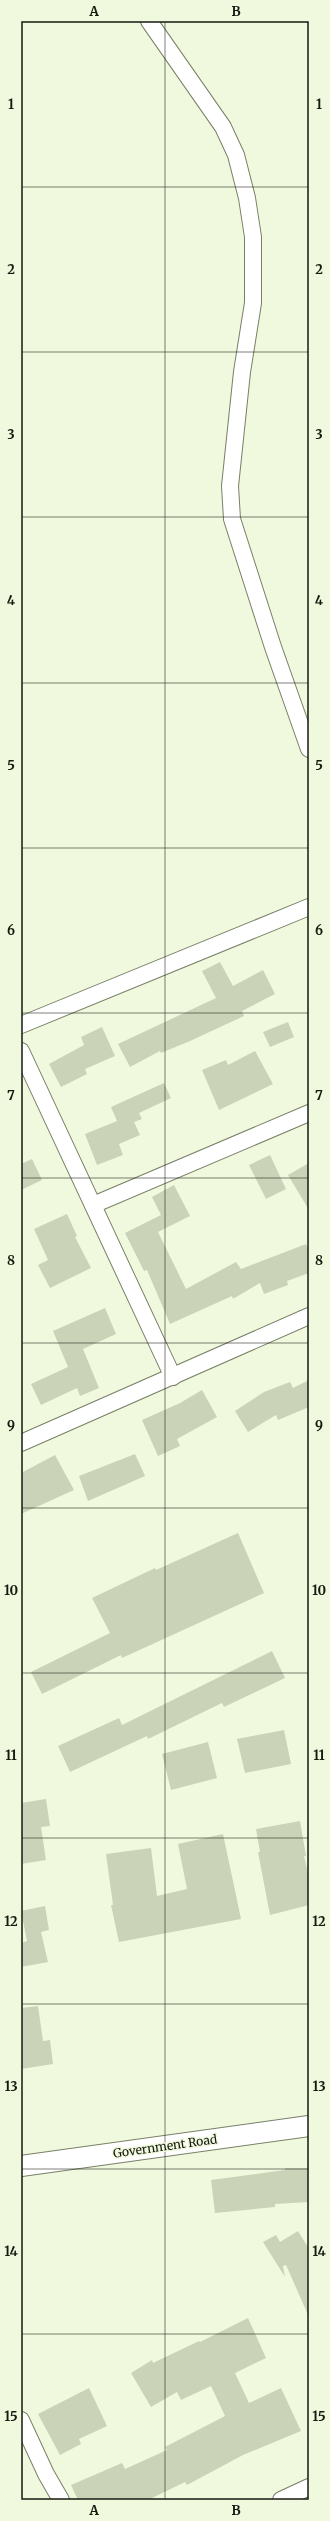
<svg xmlns="http://www.w3.org/2000/svg" width="330" height="2521" viewBox="0 0 330 2521" font-family="Merriweather,serif">
	<rect width="100%" height="100%" fill="#f0f9de"/>
	<g fill="#cad3b8">
		<polygon points="220,962 233,986 263,970 275,994 242,1011 244,1016 190,1041 161,1053 160,1051 130,1067 118,1044 216,998 202,971"/>
		<polygon points="288,1022 294,1037 270,1047 263,1032"/>
		<polygon points="102,1027 115,1056 85,1069 87,1074 61,1087 49,1064 84,1045 81,1037"/>
		<polygon points="255,1051 273,1084 219,1110 202,1070 226,1060 228,1065"/>
		<polygon points="164,1083 171,1098 139,1113 142,1119 134,1122 140,1135 119,1144 123,1155 97,1165 85,1134 117,1121 111,1107"/>
		<polygon points="270,1155 286,1189 266,1199 249,1165"/>
		<polygon points="32,1159 42,1180 21,1190 21,1164"/>
		<polygon points="309,1163 309,1210 288,1175"/>
		<polygon points="174,1185 190,1216 158,1232 186,1289 236,1262 241,1269 306,1244 309,1252 309,1273 287,1281 288,1285 264,1294 260,1283 233,1299 232,1296 170,1324 147,1270 144,1271 125,1233 161,1215 152,1197"/>
		<polygon points="67,1214 77,1236 75,1237 91,1268 50,1288 38,1265 48,1260 34,1229"/>
		<polygon points="105,1308 116,1334 83,1349 99,1388 80,1396 77,1388 41,1405 31,1384 68,1367 53,1331"/>
		<polygon points="309,1380 309,1407 302,1410 278,1420 276,1415 248,1432 235,1411 264,1392 290,1382 293,1388"/>
		<polygon points="202,1390 217,1417 177,1439 180,1446 158,1456 142,1420 180,1403"/>
		<polygon points="135,1454 145,1476 88,1501 79,1476"/>
		<polygon points="55,1455 74,1490 21,1514 21,1473"/>
		<polygon points="238,1533 264,1593 122,1658 121,1655 42,1694 31,1672 110,1633 92,1598 155,1568 156,1570"/>
		<polygon points="272,1651 285,1678 224,1707 222,1703 148,1739 147,1736 70,1772 58,1746 119,1718 122,1725"/>
		<polygon points="284,1730 291,1764 245,1773 237,1739"/>
		<polygon points="208,1742 217,1778 171,1790 162,1754"/>
		<polygon points="46,1799 50,1826 41,1827 46,1860 21,1864 21,1803"/>
		<polygon points="300,1821 306,1856 304,1856 309,1877 309,1905 270,1915 258,1852 260,1852 256,1829"/>
		<polygon points="223,1834 241,1919 119,1942 111,1905 113,1905 106,1854 151,1848 157,1896 187,1889 178,1844"/>
		<polygon points="45,1906 49,1930 41,1932 48,1962 21,1967 21,1943 27,1941 21,1911"/>
		<polygon points="38,2006 43,2041 50,2040 53,2064 21,2069 21,2008"/>
		<polygon points="285,2168 309,2168 309,2202 275,2204 275,2207 215,2213 211,2180 285,2170"/>
		<polygon points="298,2231 309,2249 309,2317 286,2265 283,2266 285,2277 263,2242 276,2235 280,2242"/>
		<polygon points="248,2318 266,2358 235,2373 249,2403 281,2388 301,2431 243,2455 187,2485 185,2482 148,2500 78,2500 71,2485 122,2463 125,2469 167,2450 165,2447 225,2416 211,2386 181,2400 177,2392 151,2407 131,2373 152,2360 153,2363 199,2341 200,2342"/>
		<polygon points="89,2388 107,2426 79,2439 81,2444 60,2455 38,2414"/>
	</g>
	<g fill="none" stroke-linecap="round" stroke-linejoin="round">
		<defs>
			<g id="minor">
				<polyline points="149,21 223,127 236,155 247,198 253,237 253,303 242,372 230,486 232,519 273,647 309,749"/>
				<polyline points="21,1025 309,907"/>
				<polyline points="21,1051 173,1377"/>
				<polyline points="93,1205 309,1113"/>
				<polyline points="21,1443 309,1316"/>
				<polyline points="21,2420 46,2474 61,2500"/>
				<polyline points="281,2500 309,2487"/>
			</g>
			<polyline id="tertiary" points="21,2166 309,2126"/>
		</defs>
		<use href="#minor" stroke="#788067" stroke-width="18"/>
		<use href="#tertiary" stroke="#788067" stroke-width="22"/>
		<use href="#minor" stroke="#fff" stroke-width="16"/>
		<use href="#tertiary" stroke="#fff" stroke-width="20"/>
	</g>
	<path fill="none" stroke="#161910" stroke-width="1" stroke-opacity="0.55" d="M 165,21 L 165,2500M 21,187 L 309,187M 21,352 L 309,352M 21,517 L 309,517M 21,683 L 309,683M 21,848 L 309,848M 21,1013 L 309,1013M 21,1178 L 309,1178M 21,1343 L 309,1343M 21,1508 L 309,1508M 21,1673 L 309,1673M 21,1838 L 309,1838M 21,2004 L 309,2004M 21,2169 L 309,2169M 21,2334 L 309,2334"/>
	<g text-anchor="middle" dominant-baseline="central" stroke-width="3" stroke-linejoin="round" paint-order="stroke">
		<g font-size="12" fill="#161910" stroke="#f0f9de">
			<text transform="translate(165 2146) rotate(-8)">Government Road</text>
		</g>
	</g>
	<rect width="330" height="2521" fill="none" stroke="#f0f9de" stroke-width="44"/>
	<rect x="22" y="22" width="286" height="2477" fill="none" stroke="#161910" stroke-width="1.5"/>
	<g font-size="13" text-anchor="middle" font-weight="bold" fill="#161910">
		<text x="94" y="16">A</text>
		<text x="236" y="16">B</text>
		<text x="11" y="109">1</text>
		<text x="319" y="109">1</text>
		<text x="11" y="274">2</text>
		<text x="319" y="274">2</text>
		<text x="11" y="439">3</text>
		<text x="319" y="439">3</text>
		<text x="11" y="605">4</text>
		<text x="319" y="605">4</text>
		<text x="11" y="770">5</text>
		<text x="319" y="770">5</text>
		<text x="11" y="935">6</text>
		<text x="319" y="935">6</text>
		<text x="11" y="1100">7</text>
		<text x="319" y="1100">7</text>
		<text x="11" y="1265">8</text>
		<text x="319" y="1265">8</text>
		<text x="11" y="1430">9</text>
		<text x="319" y="1430">9</text>
		<text x="11" y="1595">10</text>
		<text x="319" y="1595">10</text>
		<text x="11" y="1760">11</text>
		<text x="319" y="1760">11</text>
		<text x="11" y="1926">12</text>
		<text x="319" y="1926">12</text>
		<text x="11" y="2091">13</text>
		<text x="319" y="2091">13</text>
		<text x="11" y="2256">14</text>
		<text x="319" y="2256">14</text>
		<text x="11" y="2421">15</text>
		<text x="319" y="2421">15</text>
		<text x="94" y="2515">A</text>
		<text x="236" y="2515">B</text>
	</g>
</svg>
